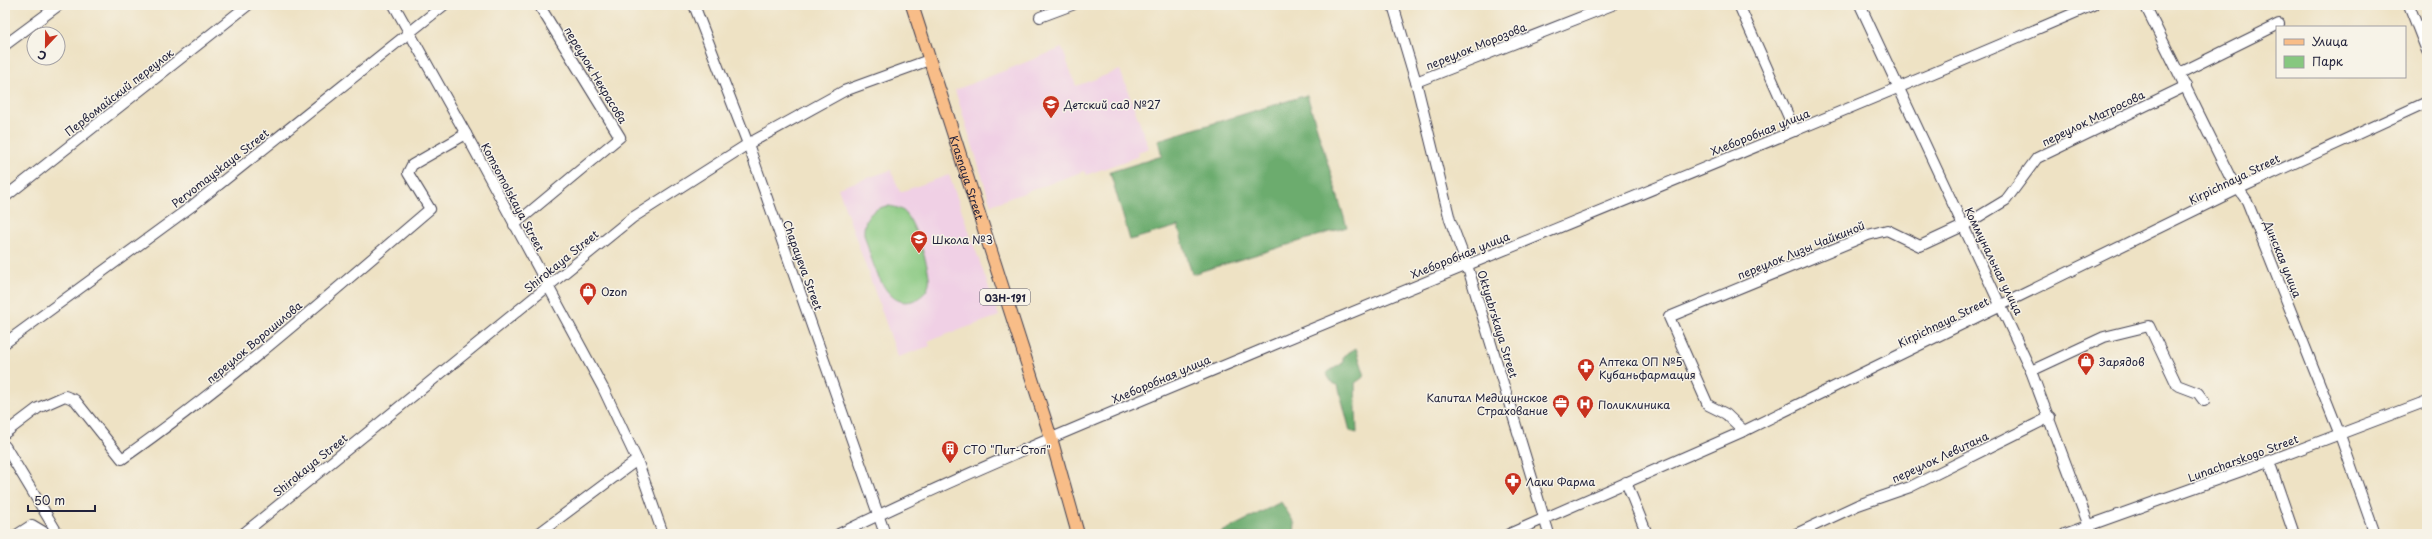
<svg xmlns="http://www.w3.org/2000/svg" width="2432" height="539" viewBox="0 0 2432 539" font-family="'Playpen Sans',sans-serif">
	<rect width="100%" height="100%" fill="#f7f3e8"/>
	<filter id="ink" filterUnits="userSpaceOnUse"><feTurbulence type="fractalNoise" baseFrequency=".025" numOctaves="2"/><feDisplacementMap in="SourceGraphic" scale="8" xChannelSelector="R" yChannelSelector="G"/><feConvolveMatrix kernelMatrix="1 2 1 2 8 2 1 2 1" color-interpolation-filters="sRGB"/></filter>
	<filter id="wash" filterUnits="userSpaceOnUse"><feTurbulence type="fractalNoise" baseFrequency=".012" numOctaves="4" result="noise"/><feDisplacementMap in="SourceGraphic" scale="16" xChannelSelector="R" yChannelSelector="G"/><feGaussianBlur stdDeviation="0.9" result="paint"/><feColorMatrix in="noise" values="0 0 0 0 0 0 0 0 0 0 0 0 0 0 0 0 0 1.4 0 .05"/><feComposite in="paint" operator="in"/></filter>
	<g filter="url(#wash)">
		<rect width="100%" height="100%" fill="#eee2c4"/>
		<g fill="#f0d0e5">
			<polygon points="1062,48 1076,86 1120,70 1149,148 1138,152 1139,156 1086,175 1084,171 991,205 955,90"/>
			<polygon points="891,170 900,192 949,175 999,316 928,341 930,346 898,357 838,188"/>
		</g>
		<path fill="#86c77f" stroke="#54745d" d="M 889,206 C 896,207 903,209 907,215 C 915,225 932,273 929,284 C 927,293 920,298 912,301 C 883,310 870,254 864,234 C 863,218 873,207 889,206 Z"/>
		<g fill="#6cac6e" stroke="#476754">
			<polygon points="1307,95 1347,227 1192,274 1178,226 1130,240 1110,172 1162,156 1158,140"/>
			<polygon points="1356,348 1365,376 1355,383 1357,433 1350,431 1338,385 1332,383 1326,373 1343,363 1343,356"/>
			<polygon points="1281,502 1295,524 1294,534 1218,534"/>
		</g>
	</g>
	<g filter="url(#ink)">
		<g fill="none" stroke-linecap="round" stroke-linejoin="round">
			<defs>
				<g id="minor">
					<polyline points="394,5 466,134 603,388 637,460 663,534"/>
					<polyline points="694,5 748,144 885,534"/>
					<polyline points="1393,5 1416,82 1450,220 1467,265 1549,534"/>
					<polyline points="1739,5 1795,131"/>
					<polyline points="1860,5 2031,371 2092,534"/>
					<polyline points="2145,5 2230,177 2247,201 2340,435 2375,534"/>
					<polyline points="2409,5 2427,51"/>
					<polyline points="1040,17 1072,5"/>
					<polyline points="5,45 59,5"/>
					<polyline points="2180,73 2279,24"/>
					<polyline points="1416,82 1612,5"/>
					<polyline points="5,197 248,5"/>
					<polyline points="514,225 620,137 539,5"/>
					<polyline points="5,343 192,206 444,5"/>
					<polyline points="2031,371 2104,337 2149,326 2177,385 2198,393 2204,401"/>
					<polyline points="1744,431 1726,414 1708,405 1669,317 1868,235 1887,230 1920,246 1963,226 2006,200 2037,158 2186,86"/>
					<path d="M 5,433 L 38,408 L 65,396 L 75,400 L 122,459 C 230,383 329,295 430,209 L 408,173 L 412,165 L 466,134"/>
					<polyline points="5,446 58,534"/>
					<polyline points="2269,461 2294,534"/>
					<polyline points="1626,482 1647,534"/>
					<polyline points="18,534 32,525 47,534"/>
					<polyline points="243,534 632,218 748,144 844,91 929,60"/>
					<polyline points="538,534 637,460"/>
					<path d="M 839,534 C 983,464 1131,405 1278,343 C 1550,230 1823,122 2093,5"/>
					<polyline points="1509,534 1744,431 2238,189 2427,102"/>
					<polyline points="1796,534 1858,505 1910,487 2050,417"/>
					<polyline points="2065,534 2269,461 2427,401"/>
				</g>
				<g id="major">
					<path id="s1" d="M 912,5 L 1051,438 L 1078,534"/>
				</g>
			</defs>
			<use href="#minor" stroke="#413f50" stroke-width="12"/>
			<use href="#major" stroke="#413f50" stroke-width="14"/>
			<use href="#minor" stroke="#fff" stroke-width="10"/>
			<use href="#major" stroke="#f8bd88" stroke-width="12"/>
		</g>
	</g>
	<defs>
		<symbol id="school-pin" viewBox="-11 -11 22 30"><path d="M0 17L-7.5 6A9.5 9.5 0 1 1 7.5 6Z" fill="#c8321e" stroke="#f7f3e8"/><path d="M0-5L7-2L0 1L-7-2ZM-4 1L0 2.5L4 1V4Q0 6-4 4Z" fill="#fff"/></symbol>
		<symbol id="shop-pin" viewBox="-11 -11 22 30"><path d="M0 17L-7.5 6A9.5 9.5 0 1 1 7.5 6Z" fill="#c8321e" stroke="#f7f3e8"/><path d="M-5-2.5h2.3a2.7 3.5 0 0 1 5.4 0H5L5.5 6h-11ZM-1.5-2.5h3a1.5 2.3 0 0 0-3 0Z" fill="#fff"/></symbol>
		<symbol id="pharmacy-pin" viewBox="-11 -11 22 30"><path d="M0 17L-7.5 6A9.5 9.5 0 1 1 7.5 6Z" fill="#c8321e" stroke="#f7f3e8"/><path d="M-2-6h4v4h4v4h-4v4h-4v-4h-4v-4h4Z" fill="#fff"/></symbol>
		<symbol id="office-pin" viewBox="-11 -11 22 30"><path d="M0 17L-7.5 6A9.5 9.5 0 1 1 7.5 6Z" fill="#c8321e" stroke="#f7f3e8"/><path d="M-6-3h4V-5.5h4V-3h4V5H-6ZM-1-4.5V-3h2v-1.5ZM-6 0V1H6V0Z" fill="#fff"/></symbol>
		<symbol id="hospital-pin" viewBox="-11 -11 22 30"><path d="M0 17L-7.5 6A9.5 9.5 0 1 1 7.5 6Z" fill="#c8321e" stroke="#f7f3e8"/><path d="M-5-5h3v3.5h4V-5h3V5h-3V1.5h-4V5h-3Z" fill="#fff"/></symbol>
		<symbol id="building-pin" viewBox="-11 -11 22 30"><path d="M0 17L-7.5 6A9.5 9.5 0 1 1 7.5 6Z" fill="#c8321e" stroke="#f7f3e8"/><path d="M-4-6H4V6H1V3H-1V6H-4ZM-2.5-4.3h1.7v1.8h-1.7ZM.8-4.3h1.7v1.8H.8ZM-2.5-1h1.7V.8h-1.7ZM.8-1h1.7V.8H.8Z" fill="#fff"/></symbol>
	</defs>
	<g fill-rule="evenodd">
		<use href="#school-pin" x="1041" y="94" width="20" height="27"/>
		<use href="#school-pin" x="909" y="229" width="20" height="27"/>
		<use href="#shop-pin" x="578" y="281" width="20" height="27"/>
		<use href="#shop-pin" x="2076" y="351" width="20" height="27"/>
		<use href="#pharmacy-pin" x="1576" y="357" width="20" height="27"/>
		<use href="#office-pin" x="1551" y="393" width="20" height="27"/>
		<use href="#hospital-pin" x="1575" y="394" width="20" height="27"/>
		<use href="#building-pin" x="940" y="439" width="20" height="27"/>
		<use href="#pharmacy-pin" x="1503" y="471" width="20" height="27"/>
	</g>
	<g text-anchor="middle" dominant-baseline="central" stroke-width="3" stroke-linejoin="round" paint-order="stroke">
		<rect fill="#f7f3e8" stroke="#62616f" stroke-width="1" x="980" y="289" width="50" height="16" rx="3"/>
		<g font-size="10" font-weight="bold" fill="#22223b">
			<text x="1005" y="297">03Н-191</text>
		</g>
		<g font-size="11" fill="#22223b" stroke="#f7f3e8">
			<text transform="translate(1476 46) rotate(-22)">переулок Морозова</text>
			<text transform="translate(596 75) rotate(59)">переулок Некрасова</text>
			<text transform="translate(119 92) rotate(-38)">Первомайский переулок</text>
			<text transform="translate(2093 118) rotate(-26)">переулок Матросова</text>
			<text transform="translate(1760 132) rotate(-22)">Хлеборобная улица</text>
			<text transform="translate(220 168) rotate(-38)">Pervomayskaya Street</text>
			<text stroke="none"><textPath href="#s1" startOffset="181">Krasnaya Street</textPath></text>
			<text transform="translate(2234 179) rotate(-26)">Kirpichnaya Street</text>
			<text transform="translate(513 197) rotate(62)">Komsomolskaya Street</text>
			<text transform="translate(1801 250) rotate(-22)">переулок Лизы Чайкиной</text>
			<text transform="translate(1460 255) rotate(-22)">Хлеборобная улица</text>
			<text transform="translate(2283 259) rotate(68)">Динская улица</text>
			<text transform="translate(561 261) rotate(-39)">Shirokaya Street</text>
			<text transform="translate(1994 261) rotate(64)">Коммунальная улица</text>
			<text transform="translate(803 265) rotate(70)">Chapayeva Street</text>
			<text transform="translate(1943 322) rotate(-26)">Kirpichnaya Street</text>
			<text transform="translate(1498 324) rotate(73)">Oktyabrskaya Street</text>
			<text transform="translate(254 342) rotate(-40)">переулок Ворошилова</text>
			<text transform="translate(1161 379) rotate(-23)">Хлеборобная улица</text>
			<text transform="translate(1940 457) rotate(-25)">переулок Левитана</text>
			<text transform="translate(2243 458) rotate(-20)">Lunacharskogo Street</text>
			<text transform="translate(310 465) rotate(-39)">Shirokaya Street</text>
		</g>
		<g font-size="11" fill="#22223b" stroke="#f7f3e8" text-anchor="start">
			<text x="1064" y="104">Детский сад №27</text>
			<text x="932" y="239">Школа №3</text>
			<text x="601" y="291">Ozon</text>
			<text x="1599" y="361">Аптека ОП №5<tspan x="1599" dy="13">Кубаньфармация</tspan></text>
			<text x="2099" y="361">Зарядов</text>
			<text x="1548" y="397" text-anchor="end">Капитал Медицинское<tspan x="1548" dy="13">Страхование</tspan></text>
			<text x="1598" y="404">Поликлиника</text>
			<text x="963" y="449">СТО "Пит-Стоп"</text>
			<text x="1526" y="481">Лаки Фарма</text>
		</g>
	</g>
	<rect width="2432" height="539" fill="none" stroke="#f7f3e8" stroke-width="20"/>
	<rect x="2276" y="26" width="130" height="52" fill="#f7f3e8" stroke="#a29fa3"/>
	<rect x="2284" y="39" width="20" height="6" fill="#f8bd88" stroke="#a29fa3"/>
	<text x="2312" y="46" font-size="12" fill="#22223b">Улица</text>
	<rect x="2284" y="56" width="20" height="12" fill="#86c77f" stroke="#a29fa3"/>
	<text x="2312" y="66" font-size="12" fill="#22223b">Парк</text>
	<g transform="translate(46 46) rotate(202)"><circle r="19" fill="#f7f3e8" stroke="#a29fa3"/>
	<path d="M0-3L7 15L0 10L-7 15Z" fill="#c8321e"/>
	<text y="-6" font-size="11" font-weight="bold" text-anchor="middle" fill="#22223b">С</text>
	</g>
	<path d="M28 505v6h67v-6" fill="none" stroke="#22223b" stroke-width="2"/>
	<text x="34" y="505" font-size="12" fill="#22223b" stroke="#f7f3e8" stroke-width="3" paint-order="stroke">50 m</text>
</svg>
